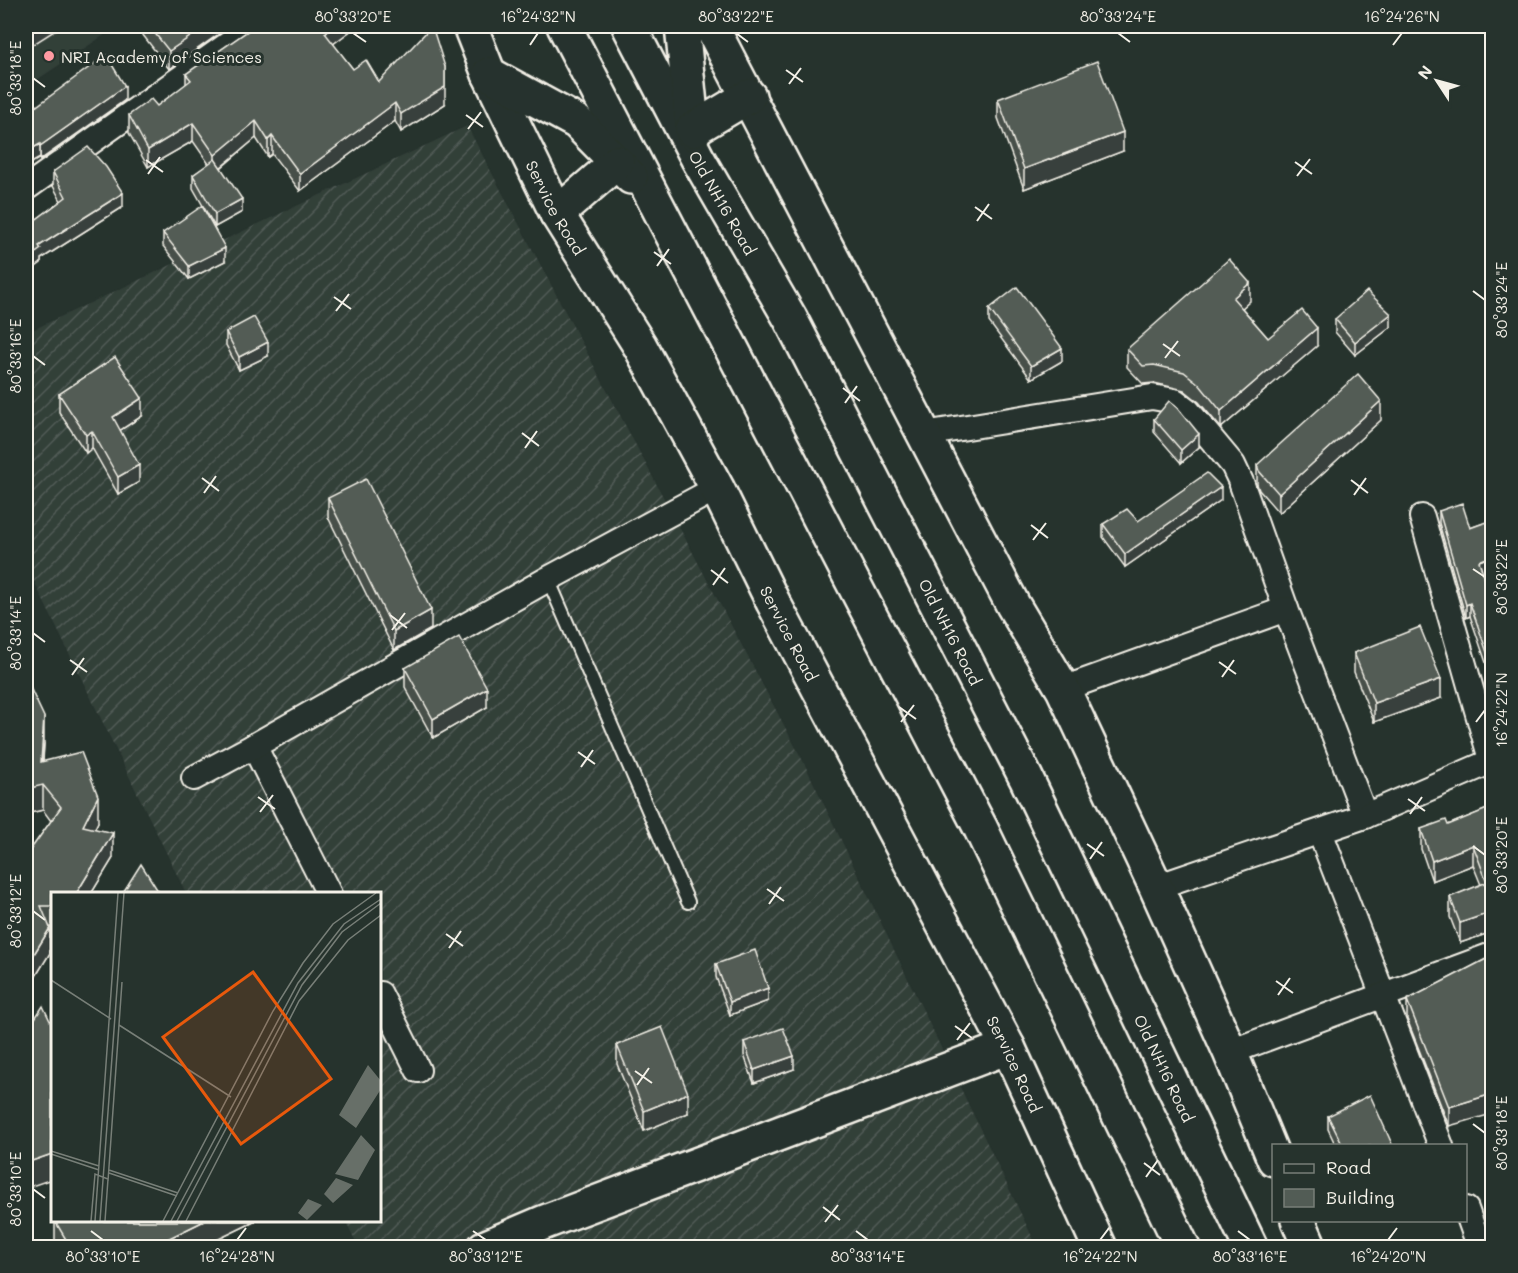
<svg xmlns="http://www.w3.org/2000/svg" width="1518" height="1273" viewBox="0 0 1518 1273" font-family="Mali,sans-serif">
	<defs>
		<pattern id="industrial-furrows" width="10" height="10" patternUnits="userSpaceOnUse" patternTransform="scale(1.5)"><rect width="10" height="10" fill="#333f39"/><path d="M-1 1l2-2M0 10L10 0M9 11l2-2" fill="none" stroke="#515b56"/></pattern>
	</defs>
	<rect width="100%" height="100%" fill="#26332d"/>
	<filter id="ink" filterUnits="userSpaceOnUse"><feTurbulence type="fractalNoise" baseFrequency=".0167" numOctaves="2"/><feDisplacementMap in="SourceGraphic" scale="12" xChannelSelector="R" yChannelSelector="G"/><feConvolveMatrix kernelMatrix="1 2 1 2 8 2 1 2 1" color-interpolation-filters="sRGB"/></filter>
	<g filter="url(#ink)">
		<polygon fill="#333f39" points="26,26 118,26 26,87"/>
		<polygon fill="url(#industrial-furrows)" points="467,126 804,763 1037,1247 358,1247 345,1221 380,1220 380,894 186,893 26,565 26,333"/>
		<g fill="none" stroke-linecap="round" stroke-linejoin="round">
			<defs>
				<polyline id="lane" points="548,579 688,902"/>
				<g id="street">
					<polyline points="26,188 254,26"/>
					<polyline points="924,434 1152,397 1175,401 1188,411 1233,465 1241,482 1286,609 1365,816"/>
					<polyline points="1422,517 1492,763"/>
					<polyline points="1063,689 1286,609"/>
					<polyline points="254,746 329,894"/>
					<polyline points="194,778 254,746 548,579 717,488"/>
					<polyline points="1320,832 1441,1146"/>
					<polyline points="1156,887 1365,816 1492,761"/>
					<polyline points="380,994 418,1070"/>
					<polyline points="1230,1052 1492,955"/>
					<polyline points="1466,1209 1480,1248"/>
				</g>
				<g id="secondary">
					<path id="s1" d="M 470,26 L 489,74 L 557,214 L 640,346 L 717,488 L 773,602 L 1008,1047 L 1100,1248"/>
					<polyline points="711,26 1013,605 1063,689 1156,887 1230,1052 1274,1159"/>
					<polyline points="1298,1220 1310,1248"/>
					<polyline points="484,1248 545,1222 1008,1047"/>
				</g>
				<g id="primary">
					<polyline points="564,26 980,827 1183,1248"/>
					<path id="s2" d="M 629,26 L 698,159 L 790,318 L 1026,778 L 1251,1248"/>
					<polyline points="682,26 693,134"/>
					<polyline points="489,74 577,122 631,177"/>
					<polyline points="692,130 749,96"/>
					<polyline points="557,214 617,162"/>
				</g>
			</defs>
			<use href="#lane" stroke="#f4f1e8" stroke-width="16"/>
			<use href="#street" stroke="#f4f1e8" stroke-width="28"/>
			<use href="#secondary" stroke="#f4f1e8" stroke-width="38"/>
			<use href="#primary" stroke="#f4f1e8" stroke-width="38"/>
			<use href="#lane" stroke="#26332d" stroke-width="12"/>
			<use href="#street" stroke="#26332d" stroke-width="24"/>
			<use href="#secondary" stroke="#26332d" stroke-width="33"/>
			<use href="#primary" stroke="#26332d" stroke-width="33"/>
		</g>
		<g fill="#474f49" stroke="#f4f1e8" stroke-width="1.5">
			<polygon points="136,26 230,26 169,69"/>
			<polygon points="255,26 357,26 333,44 353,69 379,82 445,104 401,132 395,121 300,191 272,154 268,157 256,138 221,168 242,212 215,227 193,188 193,175 209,164 193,141 148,167 129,133 129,115 157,106 186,84 186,74"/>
			<polygon points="998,99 1123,151 1024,189 998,118"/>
			<polygon points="125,100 40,160 40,158 26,166 26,114"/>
			<polygon points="53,172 123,207 41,259 41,263 26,227 61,201 53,186"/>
			<polygon points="163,233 225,261 189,279 163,246"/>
			<polygon points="1250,301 1242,308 1268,338 1317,346 1221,428 1199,402 1184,390 1154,383 1143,384 1127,367 1127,349"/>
			<polygon points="989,309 1062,361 1031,379 989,322"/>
			<polygon points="1335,319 1391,327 1355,355 1335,332"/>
			<polygon points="226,332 268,356 239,370 226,345"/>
			<polygon points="59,394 142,416 120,430 139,482 118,494 92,448 86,453 59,412"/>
			<polygon points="1154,419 1199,447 1181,463 1154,432"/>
			<polygon points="1381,420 1279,513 1259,490 1257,484 1257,465"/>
			<polygon points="328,498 431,629 394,650 328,517"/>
			<polygon points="1221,500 1125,567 1103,537 1103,524 1138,521"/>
			<polygon points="1439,511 1470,528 1492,520 1492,569 1483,573 1492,602 1492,680 1470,616 1466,618 1439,523"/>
			<polygon points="1354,653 1441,698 1374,722 1354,672"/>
			<polygon points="405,668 487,707 433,738 405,687"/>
			<polygon points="44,743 43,762 98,822 95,828 113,858 91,894 52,894 52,931 50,931 50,953 26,992 26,845 31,849 51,821 43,810 26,814"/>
			<polygon points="1492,807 1492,932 1460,943 1450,917 1450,897 1481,885 1473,865 1432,881 1421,849 1421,829 1448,825"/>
			<polygon points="1492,956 1449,1126 1407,1019 1407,1000"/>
			<polygon points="716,964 768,1001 730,1015 716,977"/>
			<polygon points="744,1042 794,1069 754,1083 744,1055"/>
			<polygon points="617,1045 688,1113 644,1131 617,1064"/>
			<polygon points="1328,1116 1392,1146 1336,1146 1328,1129"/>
			<polygon points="55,1221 256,1221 200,1248 56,1248 55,1246"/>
		</g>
		<g fill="#39403c" stroke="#f4f1e8" stroke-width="1.5">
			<polygon points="26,26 62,26 26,49"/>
			<polygon points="206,26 230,26 169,69 169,51"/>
			<polygon points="335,26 357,26 325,50 325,33"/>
			<polygon points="445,67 445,104 401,132 401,114"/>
			<polygon points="125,86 125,100 40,160 40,146"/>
			<polygon points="395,103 395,121 300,191 300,174"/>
			<polygon points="256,121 256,138 215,172 215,155"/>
			<polygon points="193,123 193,141 148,167 148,150"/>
			<polygon points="1123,132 1123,151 1024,189 1024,169"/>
			<polygon points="272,136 272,154 268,157 268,140"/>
			<polygon points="40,144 40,158 26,166 26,152"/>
			<polygon points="123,193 123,207 41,259 41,263 26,274 26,260 39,246"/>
			<polygon points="242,199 242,212 215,227 215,214"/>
			<polygon points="225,248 225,261 189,279 189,266"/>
			<polygon points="1250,283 1250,301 1233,316 1233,298"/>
			<polygon points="1391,314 1391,327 1355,355 1355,342"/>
			<polygon points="1317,328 1317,346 1221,428 1221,411"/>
			<polygon points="268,342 268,356 239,370 239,357"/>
			<polygon points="1062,348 1062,361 1031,379 1031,366"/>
			<polygon points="142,398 142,416 113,435 113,417"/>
			<polygon points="1381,401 1381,420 1279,513 1279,494"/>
			<polygon points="92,431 92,448 86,453 86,435"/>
			<polygon points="1199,434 1199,447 1181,463 1181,450"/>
			<polygon points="139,465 139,482 118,494 118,477"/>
			<polygon points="1221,487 1221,500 1125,567 1125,554"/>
			<polygon points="1492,556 1492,569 1479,574 1479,561"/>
			<polygon points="1470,603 1470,616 1466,618 1466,605"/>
			<polygon points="431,610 431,629 394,650 394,631"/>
			<polygon points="1441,679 1441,698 1374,722 1374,703"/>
			<polygon points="487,688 487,707 433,738 433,719"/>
			<polygon points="44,717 44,743 41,785 43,785 43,810 26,814 26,789 41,762"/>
			<polygon points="98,796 98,822 83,851 83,826"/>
			<polygon points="113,833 113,858 91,894 76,894"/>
			<polygon points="1473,845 1473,865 1432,881 1432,861"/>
			<polygon points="1492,912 1492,932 1460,943 1460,923"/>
			<polygon points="50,928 50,953 26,992 26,967"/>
			<polygon points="768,988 768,1001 730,1015 730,1002"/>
			<polygon points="794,1056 794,1069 754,1083 754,1070"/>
			<polygon points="688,1093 688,1113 644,1131 644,1111"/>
			<polygon points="1492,1094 1492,1114 1449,1126 1449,1107"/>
			<polygon points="52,1154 52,1179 26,1188 26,1163"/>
			<polygon points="204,1221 256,1221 200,1248 149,1248"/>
		</g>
		<g fill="#525c55" stroke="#f4f1e8" stroke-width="1.5">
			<polygon points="149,26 206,26 169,51"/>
			<polygon points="255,26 335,26 325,33 353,69 366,60 379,82 432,26 445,67 445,87 401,114 395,103 300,174 272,136 268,140 256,121 215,155 193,123 148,150 129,115 151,99 157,106 191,80 186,74"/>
			<polygon points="106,55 125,86 40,146 40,144 26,152 26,114"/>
			<polygon points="1097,61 1123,132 1024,169 998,99"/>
			<polygon points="88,147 106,167 123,193 39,246 41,249 26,260 26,225 26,227 66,197 53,172"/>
			<polygon points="215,159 242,199 215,214 193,175"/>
			<polygon points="202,206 225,248 189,266 163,233"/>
			<polygon points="1229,259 1250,283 1233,298 1268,338 1302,310 1317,328 1221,411 1199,384 1184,372 1154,365 1143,366 1127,349"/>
			<polygon points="1017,287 1062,348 1031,366 989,309"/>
			<polygon points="1367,291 1391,314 1355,342 1335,319"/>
			<polygon points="254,317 268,342 239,357 226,332"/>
			<polygon points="115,357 142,398 113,417 139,465 118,477 92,431 86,435 59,394"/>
			<polygon points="1358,374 1381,401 1279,494 1259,471 1257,465"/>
			<polygon points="1169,401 1178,408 1199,434 1181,450 1154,419"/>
			<polygon points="1207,473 1221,487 1125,554 1103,524 1127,509 1138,521"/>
			<polygon points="366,479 431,610 394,631 328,498"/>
			<polygon points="1462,503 1470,528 1492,520 1492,556 1479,561 1492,602 1492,667 1470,603 1466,605 1439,511"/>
			<polygon points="1420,627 1441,679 1374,703 1354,653"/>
			<polygon points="459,637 487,688 433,719 405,668"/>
			<polygon points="26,679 44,717 41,762 81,752 98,796 83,826 113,833 76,894 52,894 52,906 41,906 50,928 26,967 26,845 31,849 61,807 43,785 26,789"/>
			<polygon points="1492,807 1492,912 1460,923 1450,897 1487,882 1473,845 1432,861 1421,829 1446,820 1448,825"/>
			<polygon points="141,864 160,894 122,894"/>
			<polygon points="755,950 768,988 730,1002 716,964"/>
			<polygon points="1492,956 1492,1094 1449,1107 1407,1000"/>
			<polygon points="43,1006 52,1025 52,1154 26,1163 26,1032"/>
			<polygon points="662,1027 688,1093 644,1111 617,1045"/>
			<polygon points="783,1028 794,1056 754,1070 744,1042"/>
			<polygon points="1370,1095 1392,1144 1389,1146 1343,1146 1328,1116"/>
			<polygon points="55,1221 204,1221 149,1248 71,1248"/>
		</g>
	</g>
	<path fill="none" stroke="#f4f1e8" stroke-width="2" d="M 353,33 L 366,42M 736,33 L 748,42M 1118,33 L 1130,42M 530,45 L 538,33M 1393,45 L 1402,33M 786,70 L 803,82M 33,78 L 45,87M 789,84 L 801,68M 466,115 L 483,127M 468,129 L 481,112M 146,160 L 163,172M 1295,162 L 1312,174M 148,174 L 160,157M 1297,176 L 1310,159M 975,207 L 992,219M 977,221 L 989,204M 654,252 L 671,264M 657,266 L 669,249M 1473,291 L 1485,300M 334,297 L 351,309M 336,311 L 349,294M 1163,344 L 1180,356M 33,356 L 45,365M 1165,358 L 1178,341M 843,388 L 860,401M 845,403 L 857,386M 522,433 L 539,446M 525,448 L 537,431M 202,478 L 219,491M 1351,480 L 1368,493M 204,493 L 216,476M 1354,495 L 1366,478M 1031,525 L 1048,538M 1033,540 L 1046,523M 1473,569 L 1485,577M 711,570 L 728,583M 713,585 L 725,568M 390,615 L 407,628M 392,630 L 405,613M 33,633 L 45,642M 70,660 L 87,672M 1219,662 L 1236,674M 72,675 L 84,658M 1222,677 L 1234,660M 899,707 L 916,719M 901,722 L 914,705M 1476,722 L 1485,710M 578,752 L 595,764M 581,767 L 593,750M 258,797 L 275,809M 1408,799 L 1425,811M 260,812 L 273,795M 1410,814 L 1422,797M 1087,844 L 1104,856M 1473,846 L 1485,855M 1090,859 L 1102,842M 767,889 L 784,901M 769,904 L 781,887M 33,911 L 45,920M 446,934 L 463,946M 449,948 L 461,931M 1276,981 L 1293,993M 1278,995 L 1290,978M 955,1026 L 972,1038M 957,1040 L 970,1023M 635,1071 L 652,1083M 637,1085 L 649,1068M 1473,1124 L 1485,1133M 1144,1163 L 1160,1175M 1146,1177 L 1158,1160M 33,1189 L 45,1198M 823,1207 L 840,1220M 825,1222 L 838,1205M 91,1231 L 103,1240M 473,1231 L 486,1240M 856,1231 L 868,1240M 1238,1231 L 1250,1240M 237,1240 L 246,1228M 1100,1240 L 1109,1228M 1388,1240 L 1397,1228"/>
	<circle fill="#ff9aa2" stroke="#26332d" stroke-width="2" cx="49" cy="56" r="6"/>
	<g text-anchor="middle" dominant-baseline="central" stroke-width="6" stroke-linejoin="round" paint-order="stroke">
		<g font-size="16" fill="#f4f1e8" stroke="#26332d" text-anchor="start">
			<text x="61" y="56">NRI Academy of Sciences</text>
		</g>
		<g font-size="16" fill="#f4f1e8" stroke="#26332d">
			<text stroke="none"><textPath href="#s2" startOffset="200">Old NH16 Road</textPath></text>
			<text stroke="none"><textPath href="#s1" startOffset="201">Service Road</textPath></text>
			<text stroke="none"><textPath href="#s2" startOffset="686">Old NH16 Road</textPath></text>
			<text stroke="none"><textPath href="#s1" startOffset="687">Service Road</textPath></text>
			<text stroke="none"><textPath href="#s1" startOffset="1173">Service Road</textPath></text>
			<text stroke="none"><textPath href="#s2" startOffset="1172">Old NH16 Road</textPath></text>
		</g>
	</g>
	<g transform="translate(51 892)">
		<rect width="330" height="330" fill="#26332d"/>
		<path d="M 317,173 L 330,189 L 330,197 L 305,236 L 288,223 ZM 310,243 L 324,258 L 307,288 L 284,282 ZM 285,286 L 302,293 L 282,311 L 273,302 ZM 257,307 L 271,313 L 256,328 L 247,321 Z" fill="#676f68"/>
		<path fill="none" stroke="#787f78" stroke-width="1.5" d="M 0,88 L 60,127M 68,133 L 180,205M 0,259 L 48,274M 0,262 L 48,278M 58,278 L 127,301M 58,281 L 126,304M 57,289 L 71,90M 40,329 L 44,282 L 57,287 L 54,329M 44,329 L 67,1M 49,329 L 73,1M 112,329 L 222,119 L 252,71 L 282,32 L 325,1M 120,329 L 247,91 L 293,32 L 330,7M 126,329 L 251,93 L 291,40 L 330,11M 135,329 L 248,109 L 297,48 L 330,23"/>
		<path fill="#e8590c" fill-opacity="0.15" stroke="#e8590c" stroke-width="3" d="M 202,80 L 280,187 L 190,252 L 112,145 Z"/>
		<rect width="330" height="330" fill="none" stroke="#f4f1e8" stroke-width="3"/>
	</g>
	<rect width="1518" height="1273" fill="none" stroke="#26332d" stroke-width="66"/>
	<rect x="1272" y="1144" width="195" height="78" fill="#26332d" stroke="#787f78" stroke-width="1.5"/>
	<rect x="1284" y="1164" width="30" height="9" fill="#26332d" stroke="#787f78" stroke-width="1.5"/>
	<text x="1326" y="1174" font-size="18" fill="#f4f1e8">Road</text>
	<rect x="1284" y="1189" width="30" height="18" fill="#525c55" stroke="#787f78" stroke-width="1.5"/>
	<text x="1326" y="1204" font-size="18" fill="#f4f1e8">Building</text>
	<g transform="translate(1437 81) rotate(306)" stroke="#26332d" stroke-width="4.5" paint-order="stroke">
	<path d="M0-4.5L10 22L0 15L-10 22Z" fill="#f4f1e8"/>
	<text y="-9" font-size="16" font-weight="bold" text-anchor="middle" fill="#f4f1e8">N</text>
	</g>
	<rect x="33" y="33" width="1452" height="1207" fill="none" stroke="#f4f1e8" stroke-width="2"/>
	<g font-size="15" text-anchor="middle" fill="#f4f1e8">
		<text x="353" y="22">80°33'20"E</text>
		<text x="538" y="22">16°24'32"N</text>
		<text x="736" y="22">80°33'22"E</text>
		<text x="1118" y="22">80°33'24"E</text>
		<text x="1402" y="22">16°24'26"N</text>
		<text transform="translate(16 78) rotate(-90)" y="5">80°33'18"E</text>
		<text transform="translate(1502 300) rotate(-90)" y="5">80°33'24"E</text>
		<text transform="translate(16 356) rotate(-90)" y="5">80°33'16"E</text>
		<text transform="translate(1502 577) rotate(-90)" y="5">80°33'22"E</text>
		<text transform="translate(16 633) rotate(-90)" y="5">80°33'14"E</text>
		<text transform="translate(1502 710) rotate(-90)" y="5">16°24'22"N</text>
		<text transform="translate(1502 855) rotate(-90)" y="5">80°33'20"E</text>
		<text transform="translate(16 911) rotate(-90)" y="5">80°33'12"E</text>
		<text transform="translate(1502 1133) rotate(-90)" y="5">80°33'18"E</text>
		<text transform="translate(16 1189) rotate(-90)" y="5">80°33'10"E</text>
		<text x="103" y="1262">80°33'10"E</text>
		<text x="237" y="1262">16°24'28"N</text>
		<text x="486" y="1262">80°33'12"E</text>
		<text x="868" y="1262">80°33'14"E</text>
		<text x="1100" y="1262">16°24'22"N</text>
		<text x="1250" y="1262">80°33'16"E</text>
		<text x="1388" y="1262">16°24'20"N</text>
	</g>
</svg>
